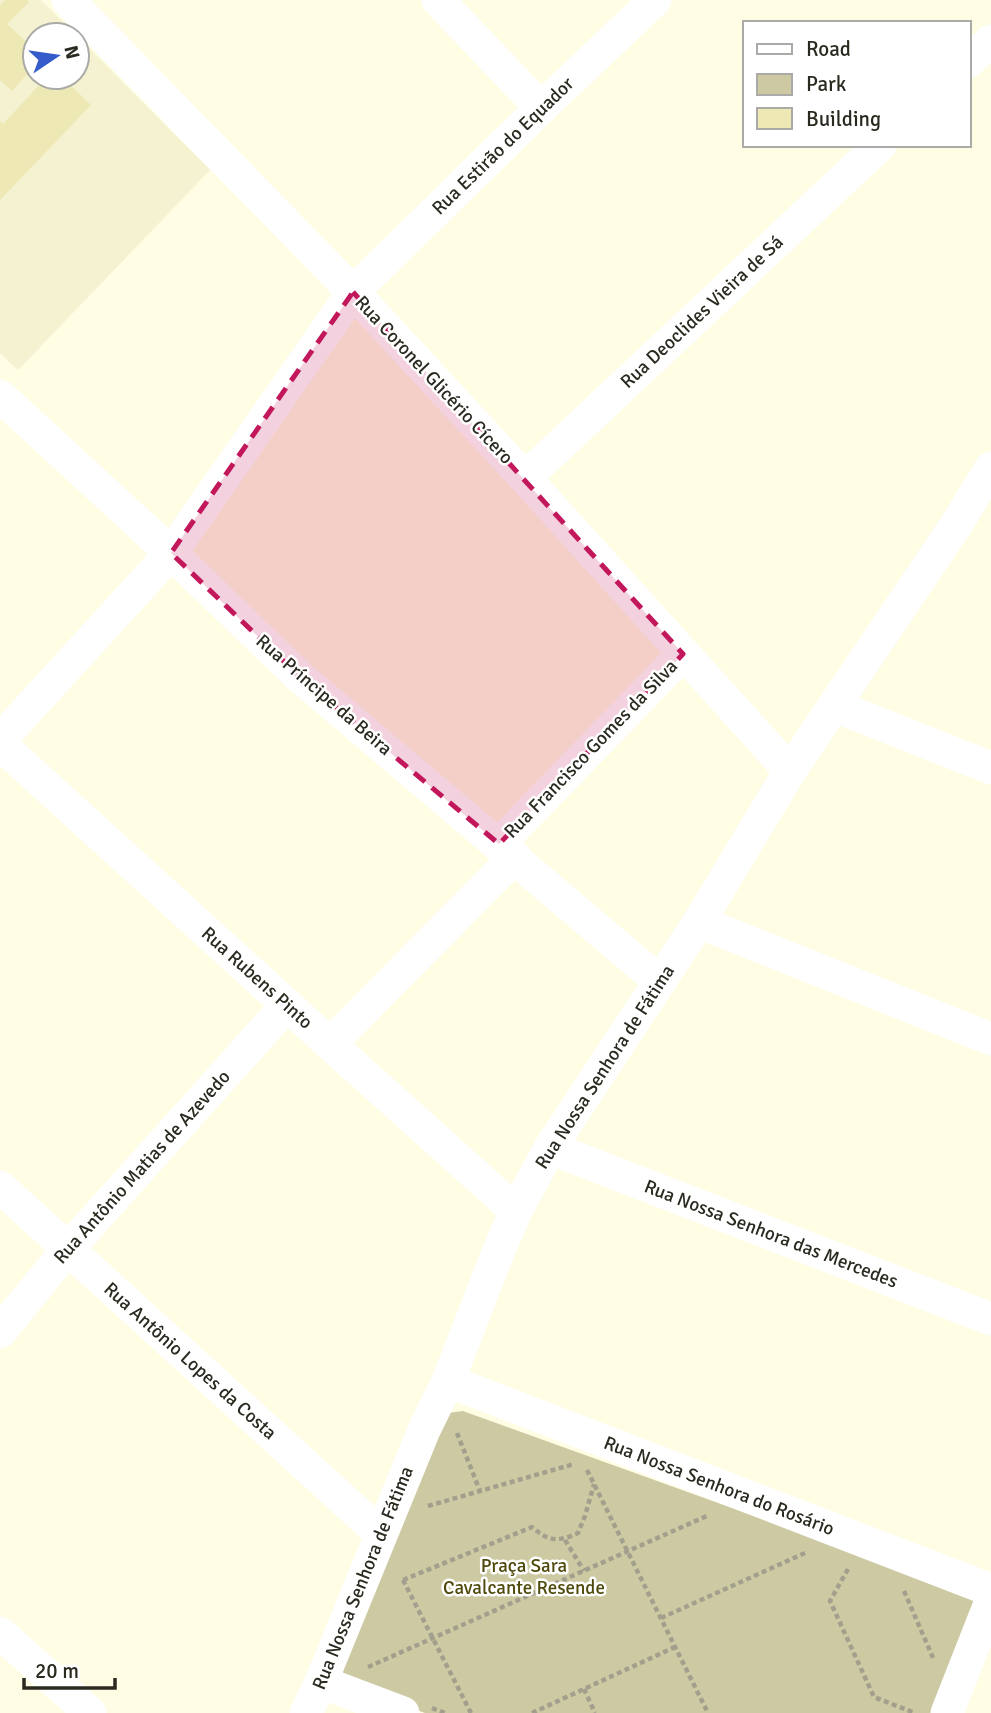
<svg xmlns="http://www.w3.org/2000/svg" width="991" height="1713" viewBox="0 0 991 1713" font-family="Signika,sans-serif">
	<rect width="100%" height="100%" fill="#fffde3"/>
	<polygon fill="#f5f2d1" points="0,0 41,0 76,35 35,35 35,77 77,77 77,36 210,170 18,370 0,353"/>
	<polygon fill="#cdcaa3" points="463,1411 965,1592 973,1598 973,1612 937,1713 425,1713 356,1688 344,1679 342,1665 448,1413"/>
	<g fill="#ede8b4">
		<polygon points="5,0 27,0 29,2 7,24 35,50 35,72 32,69 12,91 0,80 0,5"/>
		<polygon points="41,77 62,77 91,105 0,200 0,121 3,124 44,80"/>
	</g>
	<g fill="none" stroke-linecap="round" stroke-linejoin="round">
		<g stroke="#a2a08d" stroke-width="4.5" stroke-dasharray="5 3.5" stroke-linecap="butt">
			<polyline points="457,1433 480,1491"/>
			<polyline points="587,1470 708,1713"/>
			<polyline points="428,1506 574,1464"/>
			<polyline points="565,1540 584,1571"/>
			<polyline points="848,1569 830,1601 874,1697 915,1713"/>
			<path d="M 403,1580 L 532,1527 C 549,1542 558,1542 578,1533 L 585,1516 L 594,1484"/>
			<polyline points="403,1580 471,1713"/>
			<polyline points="904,1591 934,1660"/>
			<polyline points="661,1618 805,1553"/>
			<polyline points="368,1667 709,1515"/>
			<polyline points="584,1689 595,1713"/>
			<polyline points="432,1708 445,1713"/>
			<polyline points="532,1713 675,1647"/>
		</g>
		<g stroke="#fff" stroke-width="33">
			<polyline points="68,0 353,292 525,478 790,771"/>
			<polyline points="438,0 541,108"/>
			<polyline points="968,62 991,41"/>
			<polyline points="0,396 171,553 300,677 659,981"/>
			<polyline points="525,478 880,145"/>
			<polyline points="835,706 991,768"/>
			<polyline points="0,740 171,553 353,292 541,108 655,0"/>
			<polyline points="0,744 330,1044 516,1211"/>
			<polyline points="499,844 683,654"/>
			<polyline points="699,922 991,1039"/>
			<polyline points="330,1044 515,857"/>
			<polyline points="550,1148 991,1319"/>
			<polyline points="0,1187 381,1534"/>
			<polyline points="0,1332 67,1250 287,1005"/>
			<polyline points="448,1381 991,1590"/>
			<polyline points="0,1633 90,1713"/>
			<polyline points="321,1682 403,1713"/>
			<polyline points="306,1713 321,1682 424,1430 448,1381 499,1250 516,1211 550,1148 699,922 790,771 956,525 991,468"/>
			<polyline points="947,1713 991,1601"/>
		</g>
	</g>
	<path fill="#c2185b" fill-opacity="0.2" stroke="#c2185b" stroke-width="5" stroke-dasharray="14 9" stroke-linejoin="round" d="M 353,292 L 683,654 L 499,844 L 300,677 L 171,553 Z"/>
	<g text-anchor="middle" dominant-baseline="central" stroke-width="5" stroke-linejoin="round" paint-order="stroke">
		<g font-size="19" fill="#2b2a20" stroke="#fff">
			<text transform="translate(503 146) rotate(-44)">Rua Estirão do Equador</text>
			<text transform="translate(702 312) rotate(-43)">Rua Deoclides Vieira de Sá</text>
			<text transform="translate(434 380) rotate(47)">Rua Coronel Glicério Cícero</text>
			<text transform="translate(324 695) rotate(41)">Rua Príncipe da Beira</text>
			<text transform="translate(591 749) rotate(-46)">Rua Francisco Gomes da Silva</text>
			<text transform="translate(257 978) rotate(42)">Rua Rubens Pinto</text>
			<text transform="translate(605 1067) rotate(-57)">Rua Nossa Senhora de Fátima</text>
			<text transform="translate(142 1167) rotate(-48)">Rua Antônio Matias de Azevedo</text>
			<text transform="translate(771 1234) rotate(21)">Rua Nossa Senhora das Mercedes</text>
			<text transform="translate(190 1361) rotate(42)">Rua Antônio Lopes da Costa</text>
			<text transform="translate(719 1486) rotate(21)">Rua Nossa Senhora do Rosário</text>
			<text transform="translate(363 1578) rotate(-68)">Rua Nossa Senhora de Fátima</text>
		</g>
		<g font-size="19" fill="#4f490b" stroke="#fff">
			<text x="524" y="1566">Praça Sara<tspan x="524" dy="22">Cavalcante Resende</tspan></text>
		</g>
	</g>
	<rect x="743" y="21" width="228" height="126" fill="#ffffff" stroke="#aaaaa6" stroke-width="2"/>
	<rect x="757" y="44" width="35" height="10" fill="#ffffff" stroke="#aaaaa6" stroke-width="2"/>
	<text x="806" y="56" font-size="21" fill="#2b2a20">Road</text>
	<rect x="757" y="74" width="35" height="21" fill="#cdcaa3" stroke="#aaaaa6" stroke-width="2"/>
	<text x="806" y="91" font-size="21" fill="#2b2a20">Park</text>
	<rect x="757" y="108" width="35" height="21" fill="#ede8b4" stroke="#aaaaa6" stroke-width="2"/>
	<text x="806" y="126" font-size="21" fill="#2b2a20">Building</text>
	<g transform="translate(56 56) rotate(77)"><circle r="33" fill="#ffffff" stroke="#aaaaa6" stroke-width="2"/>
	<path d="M0-5L12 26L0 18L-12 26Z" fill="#355bcb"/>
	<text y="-10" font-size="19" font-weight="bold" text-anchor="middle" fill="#2b2a20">N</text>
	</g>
	<path d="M24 1678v10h91v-10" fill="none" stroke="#2b2a20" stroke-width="3.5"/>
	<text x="35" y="1678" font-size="21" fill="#2b2a20" stroke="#ffffff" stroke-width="5" paint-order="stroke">20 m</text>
</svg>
